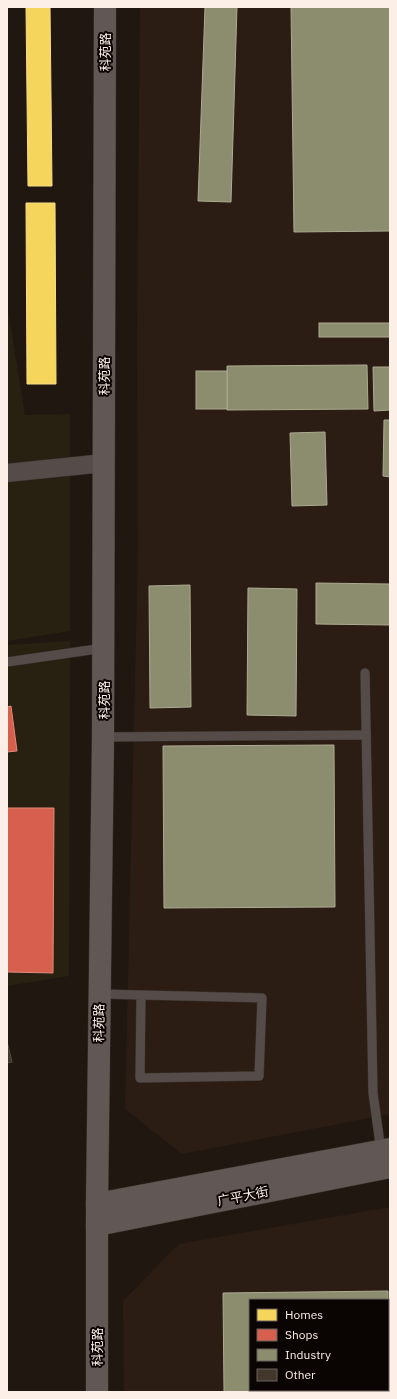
<svg xmlns="http://www.w3.org/2000/svg" width="397" height="1399" viewBox="0 0 397 1399" font-family="'IBM Plex Sans','Noto Sans SC',sans-serif">
	<rect width="100%" height="100%" fill="#201810"/>
	<g fill="#282011">
		<polygon points="7,304 25,415 70,414 70,631 7,641"/>
		<polygon points="70,641 69,976 7,986 7,645"/>
	</g>
	<g fill="#2b1d13" fill-rule="evenodd">
		<polygon points="140,7 390,7 390,1114 182,1154 125,1109 138,549 137,340"/>
		<path d="M 390,1207 L 390,1392 L 124,1392 L 123,1301 L 179,1244 ZM 250,1300 L 388,1300 L 388,1390 L 250,1390 Z"/>
	</g>
	<g fill="#f6d55c" stroke="#f8dd86">
		<polygon points="26,7 50,7 52,186 28,186"/>
		<polygon points="26,203 55,203 56,384 27,384"/>
	</g>
	<g fill="#d6604d" stroke="#e18b7b">
		<polygon points="11,706 17,751 7,752 7,707"/>
		<polygon points="7,808 54,808 53,973 7,972"/>
	</g>
	<g fill="#8c8c6e" stroke="#adaa92">
		<polygon points="205,7 237,7 231,202 198,201"/>
		<polygon points="291,7 390,7 390,231 294,232"/>
		<rect x="319" y="323" width="71" height="14"/>
		<polygon points="367,365 368,409 227,410 227,366"/>
		<polygon points="373,367 390,367 390,410 374,411"/>
		<rect x="196" y="371" width="31" height="38"/>
		<polygon points="384,420 390,420 390,477 383,476"/>
		<polygon points="325,432 327,505 292,506 290,433"/>
		<polygon points="316,583 390,584 390,625 316,624"/>
		<polygon points="190,585 191,707 150,708 149,586"/>
		<polygon points="248,588 297,589 296,716 247,715"/>
		<polygon points="334,745 335,907 164,908 163,746"/>
		<polygon points="388,1291 388,1300 250,1300 250,1390 388,1390 388,1307 389,1392 224,1392 223,1293"/>
	</g>
	<polygon fill="#43372c" stroke="#514a43" points="7,1041 12,1062 7,1063"/>
	<g fill="none" stroke-linecap="round" stroke-linejoin="round">
		<defs>
			<g id="lane">
				<polyline points="7,662 104,648"/>
				<polyline points="365,673 373,1093 381,1151"/>
				<polyline points="103,737 366,735"/>
				<polyline points="100,994 262,998 259,1076 140,1078 141,996"/>
			</g>
			<polyline id="street" points="7,473 104,463"/>
			<g id="secondary">
				<polyline points="97,1204 390,1149"/>
				<polyline points="97,1225 390,1167"/>
				<polyline points="97,1392 97,1204 103,737 105,7"/>
			</g>
		</defs>
		<use href="#lane" stroke="#39322c" stroke-width="10"/>
		<use href="#street" stroke="#39322c" stroke-width="19"/>
		<use href="#secondary" stroke="#39322c" stroke-width="23"/>
		<use href="#lane" stroke="#554b49" stroke-width="9"/>
		<use href="#street" stroke="#554b49" stroke-width="18"/>
		<use href="#secondary" stroke="#615754" stroke-width="22"/>
	</g>
	<g text-anchor="middle" dominant-baseline="central" stroke-width="4" stroke-linejoin="round" paint-order="stroke">
		<g font-size="13" fill="#fbefe7" stroke="#0a0502">
			<text transform="translate(105 52) rotate(-90)">科苑路</text>
			<text transform="translate(104 376) rotate(-90)">科苑路</text>
			<text transform="translate(104 700) rotate(-90)">科苑路</text>
			<text transform="translate(99 1023) rotate(-89)">科苑路</text>
			<text transform="translate(243 1196) rotate(-11)">广平大街</text>
			<text transform="translate(97 1347) rotate(-90)">科苑路</text>
		</g>
	</g>
	<rect width="397" height="1399" fill="none" stroke="#fbefe7" stroke-width="16"/>
	<rect x="249" y="1299" width="140" height="92" fill="#0a0502" stroke="#6a635e"/>
	<rect x="257" y="1309" width="20" height="12" fill="#f6d55c" stroke="#6a635e"/>
	<text x="285" y="1319" font-size="12" fill="#fbefe7">Homes</text>
	<rect x="257" y="1329" width="20" height="12" fill="#d6604d" stroke="#6a635e"/>
	<text x="285" y="1339" font-size="12" fill="#fbefe7">Shops</text>
	<rect x="257" y="1349" width="20" height="12" fill="#8c8c6e" stroke="#6a635e"/>
	<text x="285" y="1359" font-size="12" fill="#fbefe7">Industry</text>
	<rect x="257" y="1369" width="20" height="12" fill="#43372c" stroke="#6a635e"/>
	<text x="285" y="1379" font-size="12" fill="#fbefe7">Other</text>
</svg>
